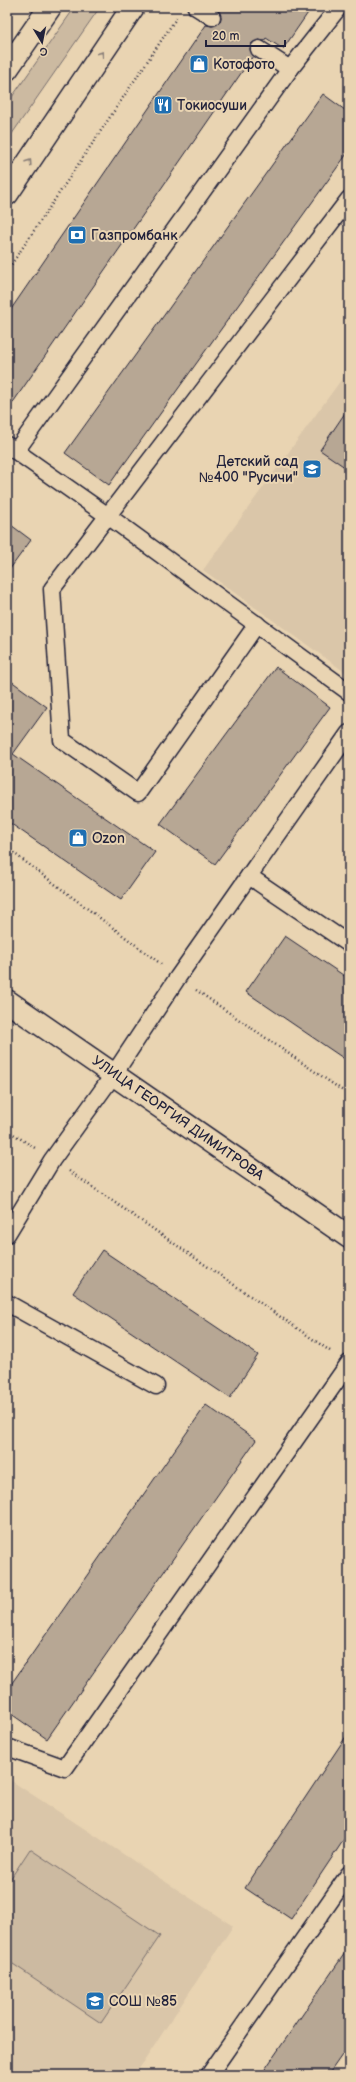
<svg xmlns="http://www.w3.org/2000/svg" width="356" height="2082" viewBox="0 0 356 2082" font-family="'Balsamiq Sans',sans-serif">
	<rect width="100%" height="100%" fill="#e9d4b2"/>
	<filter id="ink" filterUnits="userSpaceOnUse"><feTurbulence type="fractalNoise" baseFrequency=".025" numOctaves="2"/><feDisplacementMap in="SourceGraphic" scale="8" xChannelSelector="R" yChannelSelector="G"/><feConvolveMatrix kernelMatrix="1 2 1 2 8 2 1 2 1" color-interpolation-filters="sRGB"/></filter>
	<g filter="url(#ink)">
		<g fill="#dac6a9">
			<polygon points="349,369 349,675 203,570"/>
			<polygon points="7,1778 233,1926 135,2075 7,2075"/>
		</g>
		<g fill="#ccbaa1" stroke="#776e6e">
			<polygon points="75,7 100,7 7,141 7,104"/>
			<polygon points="30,1849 160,1936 101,2023 7,1960 7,1884"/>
		</g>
		<g fill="#b7a794" stroke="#22223b">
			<polygon points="218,7 312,7 283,49 266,38 264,41 259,40 251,44 250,49 253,56 7,411 7,315 206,25 212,26 220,22 221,17 217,9"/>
			<polygon points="323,94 349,113 349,151 109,485 65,453"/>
			<polygon points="349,407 349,470 320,450"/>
			<polygon points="7,522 31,540 7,573"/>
			<polygon points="276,667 330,707 215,864 160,824"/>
			<polygon points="7,678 47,707 13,754 155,852 121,900 7,821"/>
			<polygon points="285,936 349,979 349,1062 246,992"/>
			<polygon points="102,1250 258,1355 230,1398 73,1293"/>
			<polygon points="206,1405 256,1440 47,1739 7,1711 7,1690"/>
			<polygon points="349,1732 349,1832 291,1919 245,1888"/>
			<polygon points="349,1947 349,2045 328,2075 261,2075"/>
		</g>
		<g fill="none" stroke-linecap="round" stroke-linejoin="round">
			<defs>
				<g id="service">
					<polyline points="196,7 212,17"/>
					<polyline points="259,49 290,69"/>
					<polyline points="7,445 108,516 349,692"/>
					<polyline points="16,451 290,69 339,7"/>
					<polyline points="257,624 138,793 62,740 52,589 349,199"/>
					<polyline points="249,876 349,944"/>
					<polyline points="7,1234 52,1160 114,1074 178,977 349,733"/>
					<polyline points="7,1303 156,1386"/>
					<polyline points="7,1747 65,1768 349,1363"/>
					<polyline points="209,2075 349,1874"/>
				</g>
				<polyline id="minor" points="7,194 133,7"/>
				<polyline id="secondary" points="7,1001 349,1237"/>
				<polyline id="primary" points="7,69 50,7"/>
			</defs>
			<use href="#service" stroke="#22223b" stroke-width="19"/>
			<use href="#minor" stroke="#22223b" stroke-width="25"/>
			<use href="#secondary" stroke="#22223b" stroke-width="25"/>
			<use href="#primary" stroke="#22223b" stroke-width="25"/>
			<g stroke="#22223b" stroke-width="2.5" stroke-dasharray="1 3" stroke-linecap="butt">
				<polyline points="7,271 177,17"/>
				<polyline points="7,848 161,964"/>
				<polyline points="196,990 349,1095"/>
				<polyline points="7,1130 35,1148"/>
				<polyline points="69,1171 330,1351"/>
			</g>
			<use href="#service" stroke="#e9d4b2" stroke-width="16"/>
			<use href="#minor" stroke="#e9d4b2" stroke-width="22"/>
			<use href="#secondary" stroke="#e9d4b2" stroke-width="22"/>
			<use href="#primary" stroke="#e9d4b2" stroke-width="22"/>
		</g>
		<defs><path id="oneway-chevron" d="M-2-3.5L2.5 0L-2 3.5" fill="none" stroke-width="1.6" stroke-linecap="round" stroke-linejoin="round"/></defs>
		<g stroke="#867b76">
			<use href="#oneway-chevron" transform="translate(101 54) rotate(-56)"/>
			<use href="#oneway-chevron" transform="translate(29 162) rotate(-56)"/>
		</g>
	</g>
	<defs>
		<symbol id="shop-square" viewBox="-11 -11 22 22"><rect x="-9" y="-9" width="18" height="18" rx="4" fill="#1f6fb2" stroke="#e9d4b2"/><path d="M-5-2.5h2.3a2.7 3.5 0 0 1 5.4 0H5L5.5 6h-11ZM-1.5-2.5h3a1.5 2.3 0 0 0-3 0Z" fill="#fff"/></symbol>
		<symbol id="restaurant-square" viewBox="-11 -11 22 22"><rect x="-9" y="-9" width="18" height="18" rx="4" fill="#1f6fb2" stroke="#e9d4b2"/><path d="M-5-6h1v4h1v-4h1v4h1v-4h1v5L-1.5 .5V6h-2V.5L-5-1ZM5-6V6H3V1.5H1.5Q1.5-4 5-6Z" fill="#fff"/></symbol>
		<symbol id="bank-square" viewBox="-11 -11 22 22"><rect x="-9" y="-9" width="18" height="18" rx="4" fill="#1f6fb2" stroke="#e9d4b2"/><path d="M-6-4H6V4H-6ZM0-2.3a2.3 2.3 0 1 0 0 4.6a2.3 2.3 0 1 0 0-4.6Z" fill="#fff"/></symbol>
		<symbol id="school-square" viewBox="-11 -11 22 22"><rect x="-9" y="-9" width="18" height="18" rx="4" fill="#1f6fb2" stroke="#e9d4b2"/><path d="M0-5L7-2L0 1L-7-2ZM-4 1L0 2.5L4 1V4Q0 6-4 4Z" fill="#fff"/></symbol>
	</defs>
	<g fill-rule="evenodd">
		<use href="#shop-square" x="188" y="53" width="22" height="22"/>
		<use href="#restaurant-square" x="152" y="94" width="22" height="22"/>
		<use href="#bank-square" x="66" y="224" width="22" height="22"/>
		<use href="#school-square" x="301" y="458" width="22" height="22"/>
		<use href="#shop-square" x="67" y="827" width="22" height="22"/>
		<use href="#school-square" x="84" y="1990" width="22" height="22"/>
	</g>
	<g text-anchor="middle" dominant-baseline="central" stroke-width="4" stroke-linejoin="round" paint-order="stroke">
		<g font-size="14" fill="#22223b" stroke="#e9d4b2" text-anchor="start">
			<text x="213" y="64">Котофото</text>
			<text x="177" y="105">Токиосуши</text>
			<text x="91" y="235">Газпромбанк</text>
			<text x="298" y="461" text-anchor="end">Детский сад<tspan x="298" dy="16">№400 "Русичи"</tspan></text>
			<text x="92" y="838">Ozon</text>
			<text x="109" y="2001">СОШ №85</text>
		</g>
		<g font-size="14" fill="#22223b" stroke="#e9d4b2">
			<text transform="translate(178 1118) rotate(35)">УЛИЦА ГЕОРГИЯ ДИМИТРОВА</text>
		</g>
	</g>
	<rect width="356" height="2082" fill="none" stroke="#e9d4b2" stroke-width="24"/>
	<rect x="12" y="12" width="332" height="2058" fill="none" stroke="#22223b" stroke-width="1.5" filter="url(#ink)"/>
	<g transform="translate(42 42) rotate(170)" stroke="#e9d4b2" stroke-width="3" paint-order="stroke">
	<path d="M0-3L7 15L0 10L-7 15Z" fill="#22223b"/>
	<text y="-6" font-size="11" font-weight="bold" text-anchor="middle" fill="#22223b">С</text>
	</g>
	<path d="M206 40v6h79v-6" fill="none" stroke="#22223b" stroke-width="2"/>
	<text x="212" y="40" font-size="12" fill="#22223b" stroke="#e9d4b2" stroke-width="3" paint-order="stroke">20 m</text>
</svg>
